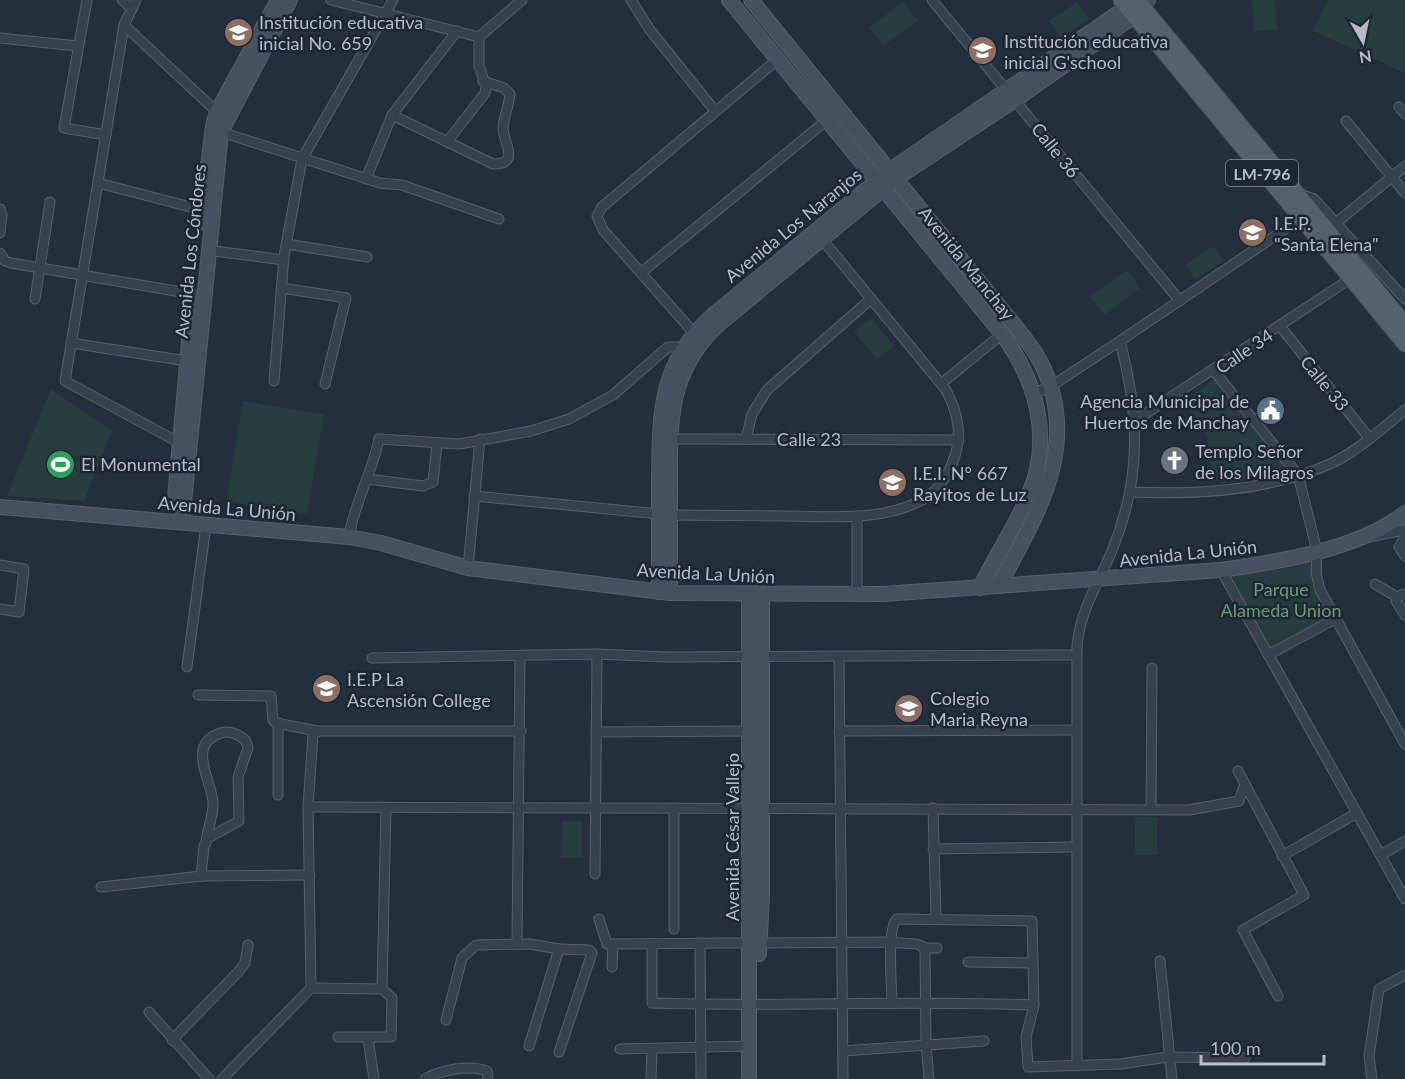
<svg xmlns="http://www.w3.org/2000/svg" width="1405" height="1079" viewBox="0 0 1405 1079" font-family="Lato,sans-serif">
	<rect width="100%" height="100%" fill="#242f3e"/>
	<g fill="#263c3f">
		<polygon points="1252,0 1275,0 1277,30 1254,31"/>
		<polygon points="1328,0 1405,0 1405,73 1313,31"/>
		<polygon points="904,2 918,21 883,46 869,27"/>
		<polygon points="1077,2 1089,19 1061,38 1049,21"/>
		<polygon points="1214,246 1224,261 1195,279 1185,265"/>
		<polygon points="1127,270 1140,289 1104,315 1090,296"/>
		<polygon points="871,318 894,346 877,360 854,331"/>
		<polygon points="1217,378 1291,472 1220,484 1201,446 1209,440 1183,402"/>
		<polygon points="51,389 112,431 84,501 7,496"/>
		<polygon points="243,401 324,414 307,514 226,501"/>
		<polygon points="1310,557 1312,583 1329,618 1272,649 1232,585 1229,573"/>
		<rect x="1135" y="817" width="22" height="38"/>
		<polygon points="562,821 582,821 582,858 561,858"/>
	</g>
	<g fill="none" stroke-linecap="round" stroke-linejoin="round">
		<defs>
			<g id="street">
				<polyline points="87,0 64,128 106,135"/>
				<polyline points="122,0 132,9"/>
				<polyline points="136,0 124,25 65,381 178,442"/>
				<polyline points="331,0 479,37"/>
				<polyline points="631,0 650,30 715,111"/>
				<polyline points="932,0 1180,301"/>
				<polyline points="124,25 217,112"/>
				<polyline points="0,38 77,46"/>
				<polyline points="1399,107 1405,114"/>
				<path d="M 392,115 L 493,164 C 522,164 502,141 503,127 C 504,116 509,106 510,94 L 504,88 L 483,81"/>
				<polyline points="1346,121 1405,193"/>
				<polyline points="221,132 380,183 402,185 499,219"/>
				<polyline points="447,142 485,93 486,86 479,66 479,37 522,0"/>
				<polyline points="366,179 392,115 457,31"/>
				<polyline points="98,183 206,211"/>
				<polyline points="1297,193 1314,199 1405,299"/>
				<polyline points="0,209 2,215 0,233"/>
				<polyline points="1336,223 1405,166"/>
				<polyline points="287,244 367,257"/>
				<polyline points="207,250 284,260"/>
				<polyline points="0,253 5,261 11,263 193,294"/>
				<polyline points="642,272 827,120"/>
				<polyline points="282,288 346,298 325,384"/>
				<polyline points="35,299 50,202"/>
				<polyline points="1280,326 1370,439"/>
				<polyline points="694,333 603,230 597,216 602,207 778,59"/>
				<polyline points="71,343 187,361"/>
				<polyline points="1214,371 1298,475 1317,551 1316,573 1320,590 1405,744"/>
				<polyline points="274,381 284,256 302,159 393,0"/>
				<polyline points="942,383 1002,334"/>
				<polyline points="1034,393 1050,387 1120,341 1300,219"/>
				<polyline points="1136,420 1350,279"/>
				<polyline points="665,439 959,440"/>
				<polyline points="746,439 752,414 767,390 871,299"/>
				<polyline points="367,479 423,486 433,482 437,444"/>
				<path d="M 1130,492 C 1196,495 1269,491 1330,464 C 1358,451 1381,429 1405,410"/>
				<polyline points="474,496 659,514"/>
				<path d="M 670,515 C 708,515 747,516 785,516 C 827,516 880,522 920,501 C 935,494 946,479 952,464 C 963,438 959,415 946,390 L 822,239"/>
				<polyline points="857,516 857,595"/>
				<path d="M 349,537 C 354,503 372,474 379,439 L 459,444 L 531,431 L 569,419 L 613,395 L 668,347 L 684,347"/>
				<polyline points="1369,537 1405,530"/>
				<polyline points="1405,537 1399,547 1405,556"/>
				<polyline points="0,565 24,569 19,612 0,609"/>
				<polyline points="468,568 480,439"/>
				<polyline points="1221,570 1405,899"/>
				<polyline points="1375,584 1397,597 1405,594"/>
				<polyline points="1397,597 1396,601 1405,615"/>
				<polyline points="1268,655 1335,619"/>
				<polyline points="839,656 843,1079"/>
				<polyline points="372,658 597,654 665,657 1077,655"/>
				<polyline points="187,667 206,525"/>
				<polyline points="198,695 271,696 273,720 276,723 317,731 521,731"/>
				<polyline points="839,731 1076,730"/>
				<polyline points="596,732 750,731"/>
				<polyline points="1238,771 1304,895 1243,930 1278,996"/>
				<polyline points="278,795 278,723"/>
				<polyline points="308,807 1189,810 1239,801 1245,784"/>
				<polyline points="933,808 936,918"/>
				<polyline points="1151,809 1152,668"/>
				<polyline points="933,849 1076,847"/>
				<polyline points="1381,855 1405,841"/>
				<polyline points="1282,856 1357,813"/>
				<polyline points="595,874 597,654"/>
				<path d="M 201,876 L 204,846 L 208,838 L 239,821 L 238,777 L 248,748 L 246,741 C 240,735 230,730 221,733 C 186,744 211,779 213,802 C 214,815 207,829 206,843"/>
				<polyline points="101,887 202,876 310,875"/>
				<polyline points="599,919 607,944 886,942 917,944 925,948 937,948"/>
				<polyline points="674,929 674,808"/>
				<polyline points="517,943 520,657"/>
				<path d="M 652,943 L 652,1003 C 780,1007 907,1000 1034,1005"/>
				<polyline points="700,943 701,1079"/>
				<polyline points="925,948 926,1045 929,1079"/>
				<polyline points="1160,961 1172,1079"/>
				<polyline points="968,962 1032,963"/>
				<polyline points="612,967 613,944"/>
				<polyline points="311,988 382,989 392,998 391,1037 338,1037"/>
				<polyline points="382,989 386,808"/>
				<path d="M 892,1003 C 892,986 886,929 897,919 L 1032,921 L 1034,1005 L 1026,1037 L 1028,1067 L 1120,1064 L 1168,1057 L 1245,1058"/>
				<polyline points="149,1012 209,1079"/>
				<polyline points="446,1020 462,958 476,945 529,944 559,949 529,1046"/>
				<polyline points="368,1038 374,1079"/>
				<polyline points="172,1040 239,971 245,963 248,945"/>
				<polyline points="620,1049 750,1046"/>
				<polyline points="843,1051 984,1041"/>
				<polyline points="559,1052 592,953 589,950 559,949"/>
				<path d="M 1077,1066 L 1077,646 C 1080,609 1100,581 1113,548 C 1142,476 1139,414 1120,341"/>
				<polyline points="222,1079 311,988 308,807 313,735 317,731"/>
				<path d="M 425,1079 C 441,1070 470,1064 487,1071 L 488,1079"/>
				<polyline points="651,1079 652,1050"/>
				<polyline points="1372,1079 1369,1056 1379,989 1405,975"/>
			</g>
			<g id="secondary">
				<path d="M 729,0 L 1002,334 C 1036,380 1053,438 1029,494 C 1016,526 995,556 980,588"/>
				<path d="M 751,0 L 1007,316 C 1019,330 1031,345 1040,361 C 1083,444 1037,514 999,586"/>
				<polyline points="201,223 213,126 217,112 278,0"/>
				<polyline points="175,498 193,299"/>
				<path d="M 0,507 L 349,537 L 381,543 L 468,568 L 670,593 L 883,594 L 1221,570 C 1278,562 1360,549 1405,513"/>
				<polyline points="182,522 221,132 290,0"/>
				<path d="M 659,592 C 659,556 659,521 659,485 C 660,417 657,365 712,316 L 889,171 L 1127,7 L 1136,6"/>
				<path d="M 670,593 C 670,560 670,526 670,492 C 670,425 666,372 720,323 L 895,179 L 1015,100 L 1134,16 L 1148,0"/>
				<polyline points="749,595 749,1079"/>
				<polyline points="759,954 762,894 762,595"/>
			</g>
			<g id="primary">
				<polyline points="1121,0 1405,344"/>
				<polyline points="1137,0 1405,324"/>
			</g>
		</defs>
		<use href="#street" stroke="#565f6c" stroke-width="11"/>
		<use href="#secondary" stroke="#565f6c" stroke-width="16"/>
		<use href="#primary" stroke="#414a57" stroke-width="17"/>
		<use href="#street" stroke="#38414e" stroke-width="9"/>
		<use href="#secondary" stroke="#465061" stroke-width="14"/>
		<use href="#primary" stroke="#56606e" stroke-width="15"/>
	</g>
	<defs>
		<symbol id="school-disc" viewBox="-11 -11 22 22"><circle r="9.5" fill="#8d6e63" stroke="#1d2633"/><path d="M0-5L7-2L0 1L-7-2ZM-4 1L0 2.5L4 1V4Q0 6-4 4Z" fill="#fff"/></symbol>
		<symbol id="civic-disc" viewBox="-11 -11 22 22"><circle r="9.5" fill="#5c6f8a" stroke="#1d2633"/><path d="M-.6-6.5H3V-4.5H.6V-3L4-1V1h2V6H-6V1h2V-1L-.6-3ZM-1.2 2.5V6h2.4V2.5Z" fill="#fff"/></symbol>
		<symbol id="church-disc" viewBox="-11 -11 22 22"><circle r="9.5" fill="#6b7280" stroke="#1d2633"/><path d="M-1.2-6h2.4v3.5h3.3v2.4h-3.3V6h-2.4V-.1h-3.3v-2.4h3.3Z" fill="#fff"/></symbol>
		<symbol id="stadium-disc" viewBox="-11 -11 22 22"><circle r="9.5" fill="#2e9e5b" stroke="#1d2633"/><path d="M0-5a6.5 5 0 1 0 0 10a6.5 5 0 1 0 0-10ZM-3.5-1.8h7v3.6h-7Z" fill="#fff"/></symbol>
	</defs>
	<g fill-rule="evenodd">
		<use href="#school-disc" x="222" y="16" width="33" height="33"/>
		<use href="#school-disc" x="966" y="34" width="33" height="33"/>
		<use href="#school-disc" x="1236" y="216" width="33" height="33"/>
		<use href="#civic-disc" x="1254" y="394" width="33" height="33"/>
		<use href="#church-disc" x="1158" y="444" width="33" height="33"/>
		<use href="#stadium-disc" x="44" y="448" width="33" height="33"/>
		<use href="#school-disc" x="876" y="466" width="33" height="33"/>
		<use href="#school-disc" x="310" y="672" width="33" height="33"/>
		<use href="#school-disc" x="892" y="692" width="33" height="33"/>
	</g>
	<g text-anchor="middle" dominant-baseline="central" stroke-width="5" stroke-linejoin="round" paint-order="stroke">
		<rect fill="#1d2633" stroke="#878f9c" stroke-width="1.5" x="1226" y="160" width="72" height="26" rx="4.5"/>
		<g font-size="16" font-weight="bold" fill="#b4bcc9">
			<text x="1262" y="173">LM-796</text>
		</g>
		<g font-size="18" fill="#b4bcc9" stroke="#1d2633" text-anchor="start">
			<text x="259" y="22">Institución educativa<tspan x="259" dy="21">inicial No. 659</tspan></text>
			<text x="1004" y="41">Institución educativa<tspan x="1004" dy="21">inicial G'school</tspan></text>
			<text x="1274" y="223">I.E.P.<tspan x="1274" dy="21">"Santa Elena"</tspan></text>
			<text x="1249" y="401" text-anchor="end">Agencia Municipal de<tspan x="1249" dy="21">Huertos de Manchay</tspan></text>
			<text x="1195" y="451">Templo Señor<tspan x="1195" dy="21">de los Milagros</tspan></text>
			<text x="81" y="464">El Monumental</text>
			<text x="913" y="473">I.E.I. N° 667<tspan x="913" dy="21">Rayitos de Luz</tspan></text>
			<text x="347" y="679">I.E.P La<tspan x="347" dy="21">Ascensión College</tspan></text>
			<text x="930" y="698">Colegio<tspan x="930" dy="21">Maria Reyna</tspan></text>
		</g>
		<g font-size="18" fill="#b4bcc9" stroke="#1d2633">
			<text transform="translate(1056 150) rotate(51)">Calle 36</text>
			<text transform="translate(793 225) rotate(-39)">Avenida Los Naranjos</text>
			<text transform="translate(190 251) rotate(-84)">Avenida Los Cóndores</text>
			<text transform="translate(967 263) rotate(51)">Avenida Manchay</text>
			<text transform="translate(1244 351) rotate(-34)">Calle 34</text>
			<text transform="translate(1325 383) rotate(51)">Calle 33</text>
			<text x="809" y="439">Calle 23</text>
			<text transform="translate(227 508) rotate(5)">Avenida La Unión</text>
			<text transform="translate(1188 553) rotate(-6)">Avenida La Unión</text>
			<text transform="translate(706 573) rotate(3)">Avenida La Unión</text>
			<text transform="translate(732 837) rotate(-90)">Avenida César Vallejo</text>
		</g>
		<g font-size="18" fill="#6b9a76" stroke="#1d2633">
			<text x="1281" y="589">Parque<tspan x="1281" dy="21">Alameda Union</tspan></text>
		</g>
	</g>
	<g transform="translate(1363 42) rotate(171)" stroke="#1d2633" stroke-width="4.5" paint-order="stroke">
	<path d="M0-4.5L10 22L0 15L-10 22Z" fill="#b4bcc9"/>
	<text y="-9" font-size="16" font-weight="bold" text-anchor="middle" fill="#b4bcc9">N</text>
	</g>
	<path d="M1201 1055v9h123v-9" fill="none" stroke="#b4bcc9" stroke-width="3"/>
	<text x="1210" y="1055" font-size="18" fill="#b4bcc9" stroke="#1d2633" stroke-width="4.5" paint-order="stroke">100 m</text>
</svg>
